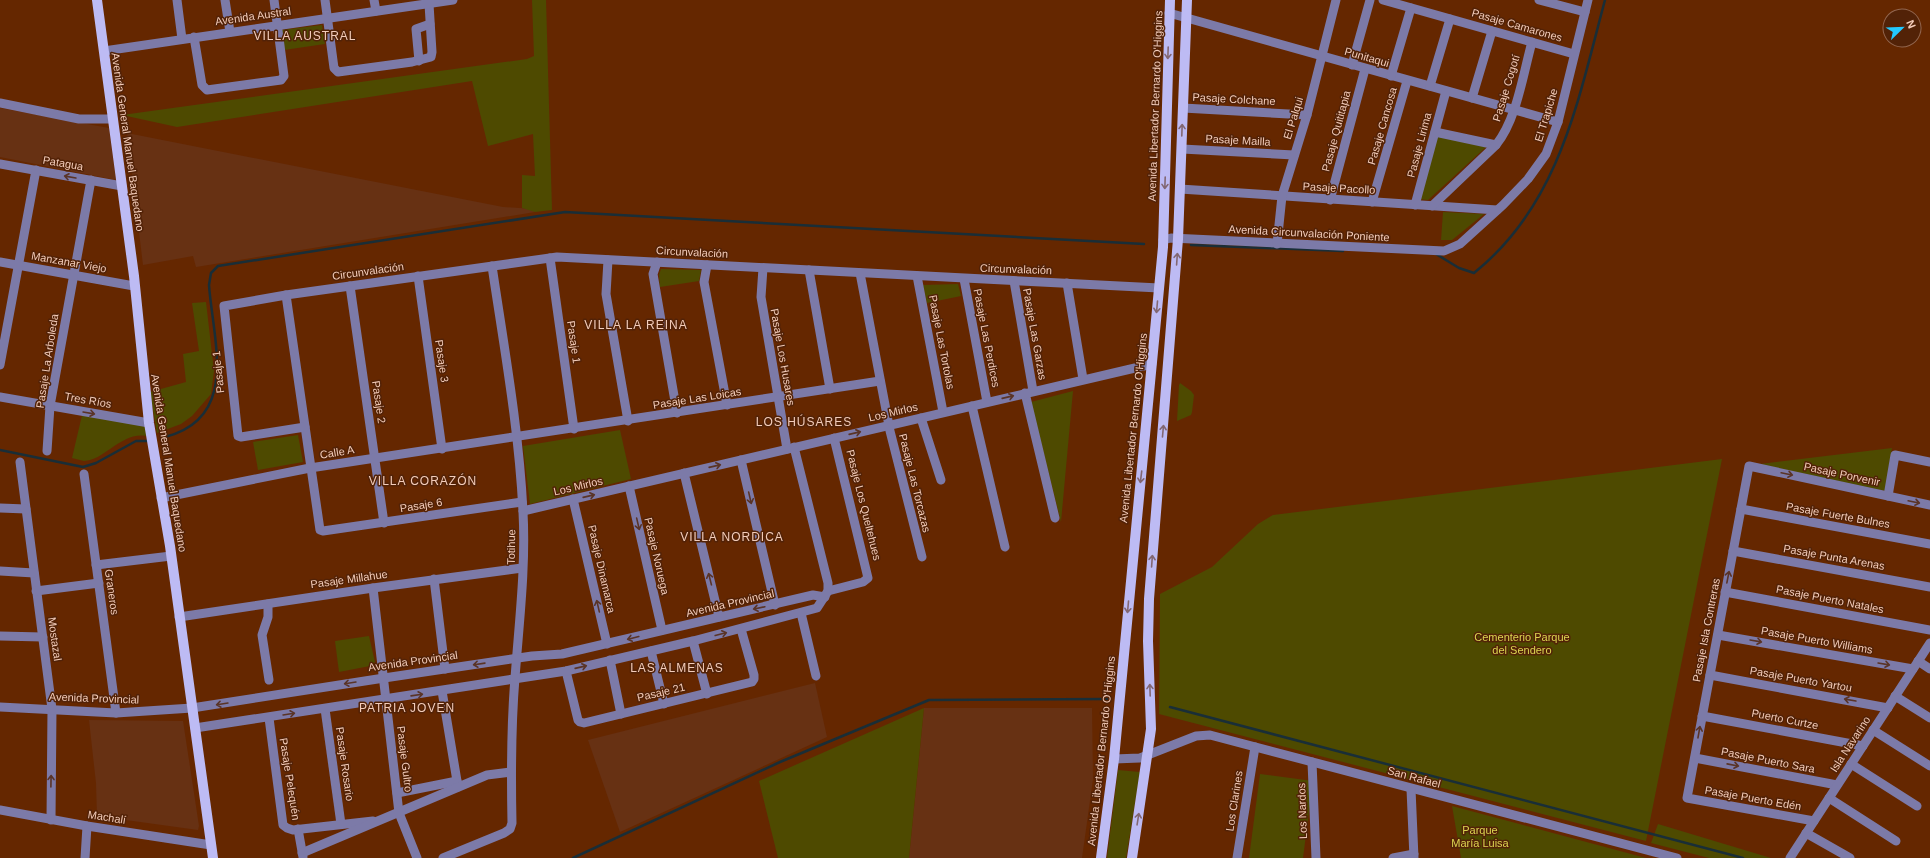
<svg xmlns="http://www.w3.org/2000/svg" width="1930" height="858" viewBox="0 0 1930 858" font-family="Arial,sans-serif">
	<rect width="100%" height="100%" fill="#652700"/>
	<g fill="#673113">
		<polygon points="0,108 109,128 116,180 0,157"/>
		<polygon points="127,133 503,207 535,209 535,212 196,267 193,256 143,265"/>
		<polygon points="815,683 827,737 620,832 588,740"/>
		<polygon points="924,708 1092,708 1093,779 1082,858 909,858"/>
		<polygon points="89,720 183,721 199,826 198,830 97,816 96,783"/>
	</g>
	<g fill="#4e4a00">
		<polygon points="532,0 546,0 552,210 535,212 522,208 522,175 535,176 533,134 488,146 472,81 177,127 122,115 527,59 534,56"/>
		<polygon points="322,25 325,44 284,50 282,30"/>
		<polygon points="1436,136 1486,147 1428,200 1418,199"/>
		<polygon points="1443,212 1484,214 1452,240 1441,240"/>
		<polygon points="661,269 701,270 699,281 660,287 659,275"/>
		<polygon points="958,284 961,296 927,303 923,285"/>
		<polygon points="206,302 214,371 211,394 192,416 181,424 157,433 150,392 186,382 183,354 199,351 192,303"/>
		<polygon points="1180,383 1191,391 1194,395 1192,412 1191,415 1177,421 1179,385"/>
		<polygon points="1073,391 1061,522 1031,402"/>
		<path d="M 83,411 L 145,423 L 146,436 C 121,432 104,461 84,461 C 80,460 76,459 72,458 Z"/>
		<polygon points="620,430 631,479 530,504 523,446"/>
		<polygon points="298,435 303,462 258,470 253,442"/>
		<polygon points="1892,448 1885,491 1760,464"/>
		<polygon points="1722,459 1646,841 1159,714 1160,594 1212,567 1258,524 1273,515"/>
		<polygon points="369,636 375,662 370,666 339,672 335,641"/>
		<polygon points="924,708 909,858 778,858 759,781"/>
		<polygon points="1118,770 1140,772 1126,858 1107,858"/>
		<polygon points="1260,774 1313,781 1303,858 1249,858"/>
		<polygon points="1452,806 1646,858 1461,858"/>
		<polygon points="1658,824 1771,858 1781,858 1709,858 1651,843"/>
	</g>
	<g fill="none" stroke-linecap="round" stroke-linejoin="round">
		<g stroke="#192e37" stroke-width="2.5">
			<polyline points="1191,245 1343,251"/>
			<path d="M 1436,254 L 1459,268 L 1474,273 C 1560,204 1578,100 1605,0"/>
			<path d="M 165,437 C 240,418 213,341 209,285 L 211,273 L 218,266 L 565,212 L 1144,244"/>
			<polyline points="0,450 83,467 96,463 136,441 149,441"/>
			<polyline points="1170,707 1743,858"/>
			<polyline points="573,858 780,762 929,700 1107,699"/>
		</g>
		<g stroke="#7c7aa8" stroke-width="9">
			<polyline points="177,0 182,39"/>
			<polyline points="225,0 230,32"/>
			<polyline points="325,0 334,68 338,72 412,62 431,57 432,52 429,4"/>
			<polyline points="374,0 376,11"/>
			<polyline points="1383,0 1574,54"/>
			<polyline points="1539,0 1585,12"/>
			<polyline points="1169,13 1558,122"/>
			<polyline points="194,37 202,85 207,90 281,80 284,76 274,0"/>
			<polyline points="104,51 453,0"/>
			<polyline points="419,61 416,29 430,24"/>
			<polyline points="1352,65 1370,0"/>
			<polyline points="1391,76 1411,8"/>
			<polyline points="1430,86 1450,19"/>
			<polyline points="1472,98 1492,31"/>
			<polyline points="0,103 79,119 113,119"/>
			<polyline points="1183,108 1307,115"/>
			<polyline points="1435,132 1496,145"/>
			<polyline points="1182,149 1294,155"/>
			<polyline points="0,164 122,186"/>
			<polyline points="1180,189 1497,210"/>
			<polyline points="1330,200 1365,69"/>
			<polyline points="1372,202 1407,81"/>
			<polyline points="1415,205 1446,91"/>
			<path d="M 1432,206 L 1496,145 C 1517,119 1523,74 1532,42"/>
			<polyline points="1163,240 1171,238 1444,251 1460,244 1503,205 1528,179 1546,154 1558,122 1588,0"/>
			<polyline points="1277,244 1282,196 1307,115 1336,0"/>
			<polyline points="550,258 574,429"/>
			<polyline points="608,260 606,294 628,421"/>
			<polyline points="0,262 134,286"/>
			<polyline points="657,262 653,274 677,413"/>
			<polyline points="707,265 704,282 727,405"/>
			<polyline points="763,268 761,297 787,449"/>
			<polyline points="809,270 830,389"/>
			<polyline points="860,273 890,431 922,557"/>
			<polyline points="418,276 442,449"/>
			<polyline points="917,276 943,412"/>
			<polyline points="964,279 987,402"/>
			<polyline points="1014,281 1033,391"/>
			<polyline points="1067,283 1083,379"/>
			<polyline points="350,286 384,523"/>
			<polyline points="286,295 320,530 323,531 522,502"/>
			<polyline points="0,365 36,170"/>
			<polyline points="1025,393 1055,518"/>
			<polyline points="0,397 149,423"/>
			<polyline points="972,406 1005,547"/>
			<polyline points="921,418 941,480"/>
			<polyline points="305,427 241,437 238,436 224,306 286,295 557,257 1159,288"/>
			<polyline points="47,451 50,406 91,180"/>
			<polyline points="741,460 775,605"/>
			<polyline points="20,462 52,709 51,820"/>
			<polyline points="684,473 719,617"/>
			<polyline points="84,474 116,713"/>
			<polyline points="629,486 662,630"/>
			<polyline points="1888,496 1895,455 1930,462"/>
			<polyline points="161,498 310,468 880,381"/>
			<polyline points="573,499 607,644"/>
			<polyline points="0,508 26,509"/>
			<polyline points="1741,509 1930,544"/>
			<polyline points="523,511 1152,364"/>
			<polyline points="1733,551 1930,587"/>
			<polyline points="96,565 171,556"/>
			<polyline points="0,571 34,573"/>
			<polyline points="434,579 445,669"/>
			<polyline points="373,588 399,813 417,858"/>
			<polyline points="36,591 99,583"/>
			<polyline points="828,591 863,582 868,578 834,438"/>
			<polyline points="1725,592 1930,630"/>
			<polyline points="268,604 268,617 262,635 269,680"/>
			<polyline points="801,613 816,676"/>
			<polyline points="179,617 373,588 522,568"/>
			<polyline points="1718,635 1913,669"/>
			<polyline points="0,636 43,637"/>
			<polyline points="693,641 707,694"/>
			<polyline points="651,651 664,704"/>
			<polyline points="610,660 621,714"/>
			<polyline points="1918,661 1930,669"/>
			<polyline points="566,671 578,720 580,722 584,723 752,682 754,679 754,675 741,629"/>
			<polyline points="1710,675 1888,708"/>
			<polyline points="442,691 458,787"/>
			<polyline points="1895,696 1930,718"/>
			<polyline points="0,707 116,713 192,708 384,678 532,656 562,654 813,595 825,597"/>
			<polyline points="325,709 341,824"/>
			<polyline points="1702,716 1863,746"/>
			<polyline points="269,718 283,825 287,828 293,830 373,821"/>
			<polyline points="195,728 566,671 693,641 817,608 828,591 828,583 794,447"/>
			<polyline points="1873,730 1930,766"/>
			<polyline points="1695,758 1837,785"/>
			<polyline points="1114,759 1140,758 1196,736 1210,735 1677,858"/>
			<polyline points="1312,762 1316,858"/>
			<polyline points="1851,764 1917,806"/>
			<polyline points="1411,789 1414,858"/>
			<polyline points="397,793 457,781"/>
			<polyline points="1829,798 1896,841"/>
			<polyline points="0,810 87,826 211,845"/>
			<polyline points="1814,821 1687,798 1749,466 1930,505"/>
			<polyline points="298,829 303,857"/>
			<polyline points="1806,833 1850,858"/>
			<polyline points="302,853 487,775 511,772"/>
			<polyline points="85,858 87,826"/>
			<path d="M 443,858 L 504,833 L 510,829 L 512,823 C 511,775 511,726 515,678 C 519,623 526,567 523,512 C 519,429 504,347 492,266"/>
			<polyline points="1237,858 1255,747"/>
			<polyline points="1393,858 1414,854"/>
			<polyline points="1790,858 1930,643"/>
		</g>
		<g stroke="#bdbbf4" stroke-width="10">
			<polyline points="97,0 134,276 149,423 170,546 213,858"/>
			<polyline points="1101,858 1114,759 1163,247 1170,0"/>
			<polyline points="1132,858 1151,729 1148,641 1149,599 1178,239 1187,0"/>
		</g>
	</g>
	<defs><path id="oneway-shaft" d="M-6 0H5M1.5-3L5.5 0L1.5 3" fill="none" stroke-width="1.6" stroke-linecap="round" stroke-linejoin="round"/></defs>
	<g stroke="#826772">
		<use href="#oneway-shaft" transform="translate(1168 53) rotate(92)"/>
		<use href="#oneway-shaft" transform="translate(1182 130) rotate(-88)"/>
		<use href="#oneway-shaft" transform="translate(1165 183) rotate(92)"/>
		<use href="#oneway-shaft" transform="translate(1177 259) rotate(-86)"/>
		<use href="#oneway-shaft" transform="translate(1157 307) rotate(95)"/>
		<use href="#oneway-shaft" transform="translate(1163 431) rotate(-85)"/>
		<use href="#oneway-shaft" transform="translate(1141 477) rotate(97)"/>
		<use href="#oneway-shaft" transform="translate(1152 561) rotate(-86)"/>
		<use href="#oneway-shaft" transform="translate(1128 607) rotate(95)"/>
		<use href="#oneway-shaft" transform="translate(1150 690) rotate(-92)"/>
		<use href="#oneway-shaft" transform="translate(1138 819) rotate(-81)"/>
	</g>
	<g stroke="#5a3427">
		<use href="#oneway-shaft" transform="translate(70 177) rotate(-170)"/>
		<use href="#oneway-shaft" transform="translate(1008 397) rotate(-13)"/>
		<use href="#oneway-shaft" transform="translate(89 413) rotate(10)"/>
		<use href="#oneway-shaft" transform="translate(855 433) rotate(-13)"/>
		<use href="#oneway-shaft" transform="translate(715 466) rotate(-13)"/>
		<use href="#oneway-shaft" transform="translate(1787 474) rotate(12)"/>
		<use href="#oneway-shaft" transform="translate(589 496) rotate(-13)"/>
		<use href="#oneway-shaft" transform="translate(750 498) rotate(77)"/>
		<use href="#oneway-shaft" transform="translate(1914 502) rotate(12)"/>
		<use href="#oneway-shaft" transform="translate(638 524) rotate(77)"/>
		<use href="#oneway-shaft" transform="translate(1728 577) rotate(-79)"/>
		<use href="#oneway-shaft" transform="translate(710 579) rotate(-104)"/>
		<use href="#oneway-shaft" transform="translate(598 606) rotate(-103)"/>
		<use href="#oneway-shaft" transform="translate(759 608) rotate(168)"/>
		<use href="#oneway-shaft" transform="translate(721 634) rotate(-14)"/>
		<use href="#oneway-shaft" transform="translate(633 638) rotate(166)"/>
		<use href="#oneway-shaft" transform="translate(1756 641) rotate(10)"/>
		<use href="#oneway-shaft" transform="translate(479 664) rotate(172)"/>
		<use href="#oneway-shaft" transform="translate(1884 664) rotate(10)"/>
		<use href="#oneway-shaft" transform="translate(581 667) rotate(-13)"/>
		<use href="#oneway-shaft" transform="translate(350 683) rotate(171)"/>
		<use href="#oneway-shaft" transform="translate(417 695) rotate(-8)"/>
		<use href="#oneway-shaft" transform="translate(1850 700) rotate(-170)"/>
		<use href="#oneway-shaft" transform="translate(222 704) rotate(171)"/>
		<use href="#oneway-shaft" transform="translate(289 714) rotate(-9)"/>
		<use href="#oneway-shaft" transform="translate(1699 732) rotate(-80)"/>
		<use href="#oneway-shaft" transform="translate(1733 765) rotate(11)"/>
		<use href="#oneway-shaft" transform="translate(51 781) rotate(-89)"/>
	</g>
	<g text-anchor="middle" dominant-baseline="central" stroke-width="3" stroke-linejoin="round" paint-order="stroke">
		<g font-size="11" fill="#f3ccba" stroke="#522207">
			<text transform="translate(253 16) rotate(-8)">Avenida Austral</text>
			<text transform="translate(1517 25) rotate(16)">Pasaje Camarones</text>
			<text transform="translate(1367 57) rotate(16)">Punitaqui</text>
			<text transform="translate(1506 88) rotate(-73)">Pasaje Cogotí</text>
			<text transform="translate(1234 99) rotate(3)">Pasaje Colchane</text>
			<text transform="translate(1155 106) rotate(-88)">Avenida Libertador Bernardo O'Higgins</text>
			<text transform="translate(1546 115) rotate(-73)">El Trapiche</text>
			<text transform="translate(1293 118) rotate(-73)">El Palqui</text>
			<text transform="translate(1382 126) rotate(-74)">Pasaje Cancosa</text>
			<text transform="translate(1336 131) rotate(-75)">Pasaje Quititapia</text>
			<text transform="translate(1238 140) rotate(3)">Pasaje Mailla</text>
			<text transform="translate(128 142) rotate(82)">Avenida General Manuel Baquedano</text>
			<text transform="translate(1419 145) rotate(-75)">Pasaje Lirima</text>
			<text transform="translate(63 163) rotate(10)">Patagua</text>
			<text transform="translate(1339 188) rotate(3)">Pasaje Pacollo</text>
			<text transform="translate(1309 233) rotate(3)">Avenida Circunvalación Poniente</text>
			<text transform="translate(692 252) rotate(3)">Circunvalación</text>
			<text transform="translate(69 262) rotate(10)">Manzanar Viejo</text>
			<text transform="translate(1016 269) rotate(2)">Circunvalación</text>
			<text transform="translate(368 271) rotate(-8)">Circunvalación</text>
			<text transform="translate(1035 334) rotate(80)">Pasaje Las Garzas</text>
			<text transform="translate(987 338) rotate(79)">Pasaje Las Perdices</text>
			<text transform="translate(574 342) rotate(82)">Pasaje 1</text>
			<text transform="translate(942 342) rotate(79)">Pasaje Las Tortolas</text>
			<text transform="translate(783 357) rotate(80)">Pasaje Los Husares</text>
			<text transform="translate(47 361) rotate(-81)">Pasaje La Arboleda</text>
			<text transform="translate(442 361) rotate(82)">Pasaje 3</text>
			<text transform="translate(218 372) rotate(-96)">Pasaje 1</text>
			<text transform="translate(697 398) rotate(-9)">Pasaje Las Loicas</text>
			<text transform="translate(88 400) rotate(10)">Tres Ríos</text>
			<text transform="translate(379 402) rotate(82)">Pasaje 2</text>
			<text transform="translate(893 412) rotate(-13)">Los Mirlos</text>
			<text transform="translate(1133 428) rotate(-84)">Avenida Libertador Bernardo O'Higgins</text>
			<text transform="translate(337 452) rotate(-9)">Calle A</text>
			<text transform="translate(169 463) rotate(81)">Avenida General Manuel Baquedano</text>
			<text transform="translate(1842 474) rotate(12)">Pasaje Porvenir</text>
			<text transform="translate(915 483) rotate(76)">Pasaje Las Torcazas</text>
			<text transform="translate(578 486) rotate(-13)">Los Mirlos</text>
			<text transform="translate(421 505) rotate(-9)">Pasaje 6</text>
			<text transform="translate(864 505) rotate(76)">Pasaje Los Queltehues</text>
			<text transform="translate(1838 515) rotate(10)">Pasaje Fuerte Bulnes</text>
			<text transform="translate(511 547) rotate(-89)">Totihue</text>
			<text transform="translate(657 556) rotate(77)">Pasaje Noruega</text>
			<text transform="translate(1834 557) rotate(10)">Pasaje Punta Arenas</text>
			<text transform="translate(602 569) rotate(77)">Pasaje Dinamarca</text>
			<text transform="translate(349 579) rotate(-8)">Pasaje Millahue</text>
			<text transform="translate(112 592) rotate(82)">Graneros</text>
			<text transform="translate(1830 599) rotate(11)">Pasaje Puerto Natales</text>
			<text transform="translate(730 603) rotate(-13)">Avenida Provincial</text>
			<text transform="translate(1706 630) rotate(-79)">Pasaje Isla Contreras</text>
			<text transform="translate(55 639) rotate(82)">Mostazal</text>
			<text transform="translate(1817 640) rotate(10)">Pasaje Puerto Williams</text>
			<text transform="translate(413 661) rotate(-8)">Avenida Provincial</text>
			<text transform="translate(1801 679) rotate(10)">Pasaje Puerto Yartou</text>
			<text transform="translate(661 692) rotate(-13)">Pasaje 21</text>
			<text transform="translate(94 698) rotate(2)">Avenida Provincial</text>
			<text transform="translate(1785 719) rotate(11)">Puerto Curtze</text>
			<text transform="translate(1850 744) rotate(-57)">Isla Navarino</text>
			<text transform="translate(1101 751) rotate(-84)">Avenida Libertador Bernardo O'Higgins</text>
			<text transform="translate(405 759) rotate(83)">Pasaje Gultro</text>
			<text transform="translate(1768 760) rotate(11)">Pasaje Puerto Sara</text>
			<text transform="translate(345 764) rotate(82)">Pasaje Rosario</text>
			<text transform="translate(1414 777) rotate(15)">San Rafael</text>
			<text transform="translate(290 779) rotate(81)">Pasaje Pelequén</text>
			<text transform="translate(1753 798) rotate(10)">Pasaje Puerto Edén</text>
			<text transform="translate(1234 801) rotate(-81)">Los Clarines</text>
			<text transform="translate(1302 811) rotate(-92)">Los Nardos</text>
			<text transform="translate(107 817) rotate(9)">Machalí</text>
		</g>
		<g font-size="11" fill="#dbd451" stroke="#522207">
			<text x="1522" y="637">Cementerio Parque<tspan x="1522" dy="13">del Sendero</tspan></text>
			<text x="1480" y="830">Parque<tspan x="1480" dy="13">María Luisa</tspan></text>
		</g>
		<g font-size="12" letter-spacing="1" fill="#f3ccba" stroke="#522207">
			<text x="305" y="36">VILLA AUSTRAL</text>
			<text x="636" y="325">VILLA LA REINA</text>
			<text x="804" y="422">LOS HÚSARES</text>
			<text x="423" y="481">VILLA CORAZÓN</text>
			<text x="732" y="537">VILLA NORDICA</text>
			<text x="677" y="668">LAS ALMENAS</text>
			<text x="407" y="708">PATRIA JOVEN</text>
		</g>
	</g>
	<g transform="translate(1902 28) rotate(67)"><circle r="19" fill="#522207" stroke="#92664f"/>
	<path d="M0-3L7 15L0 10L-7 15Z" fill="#23c9fe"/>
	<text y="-6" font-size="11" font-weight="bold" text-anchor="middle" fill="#f3ccba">N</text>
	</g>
</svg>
